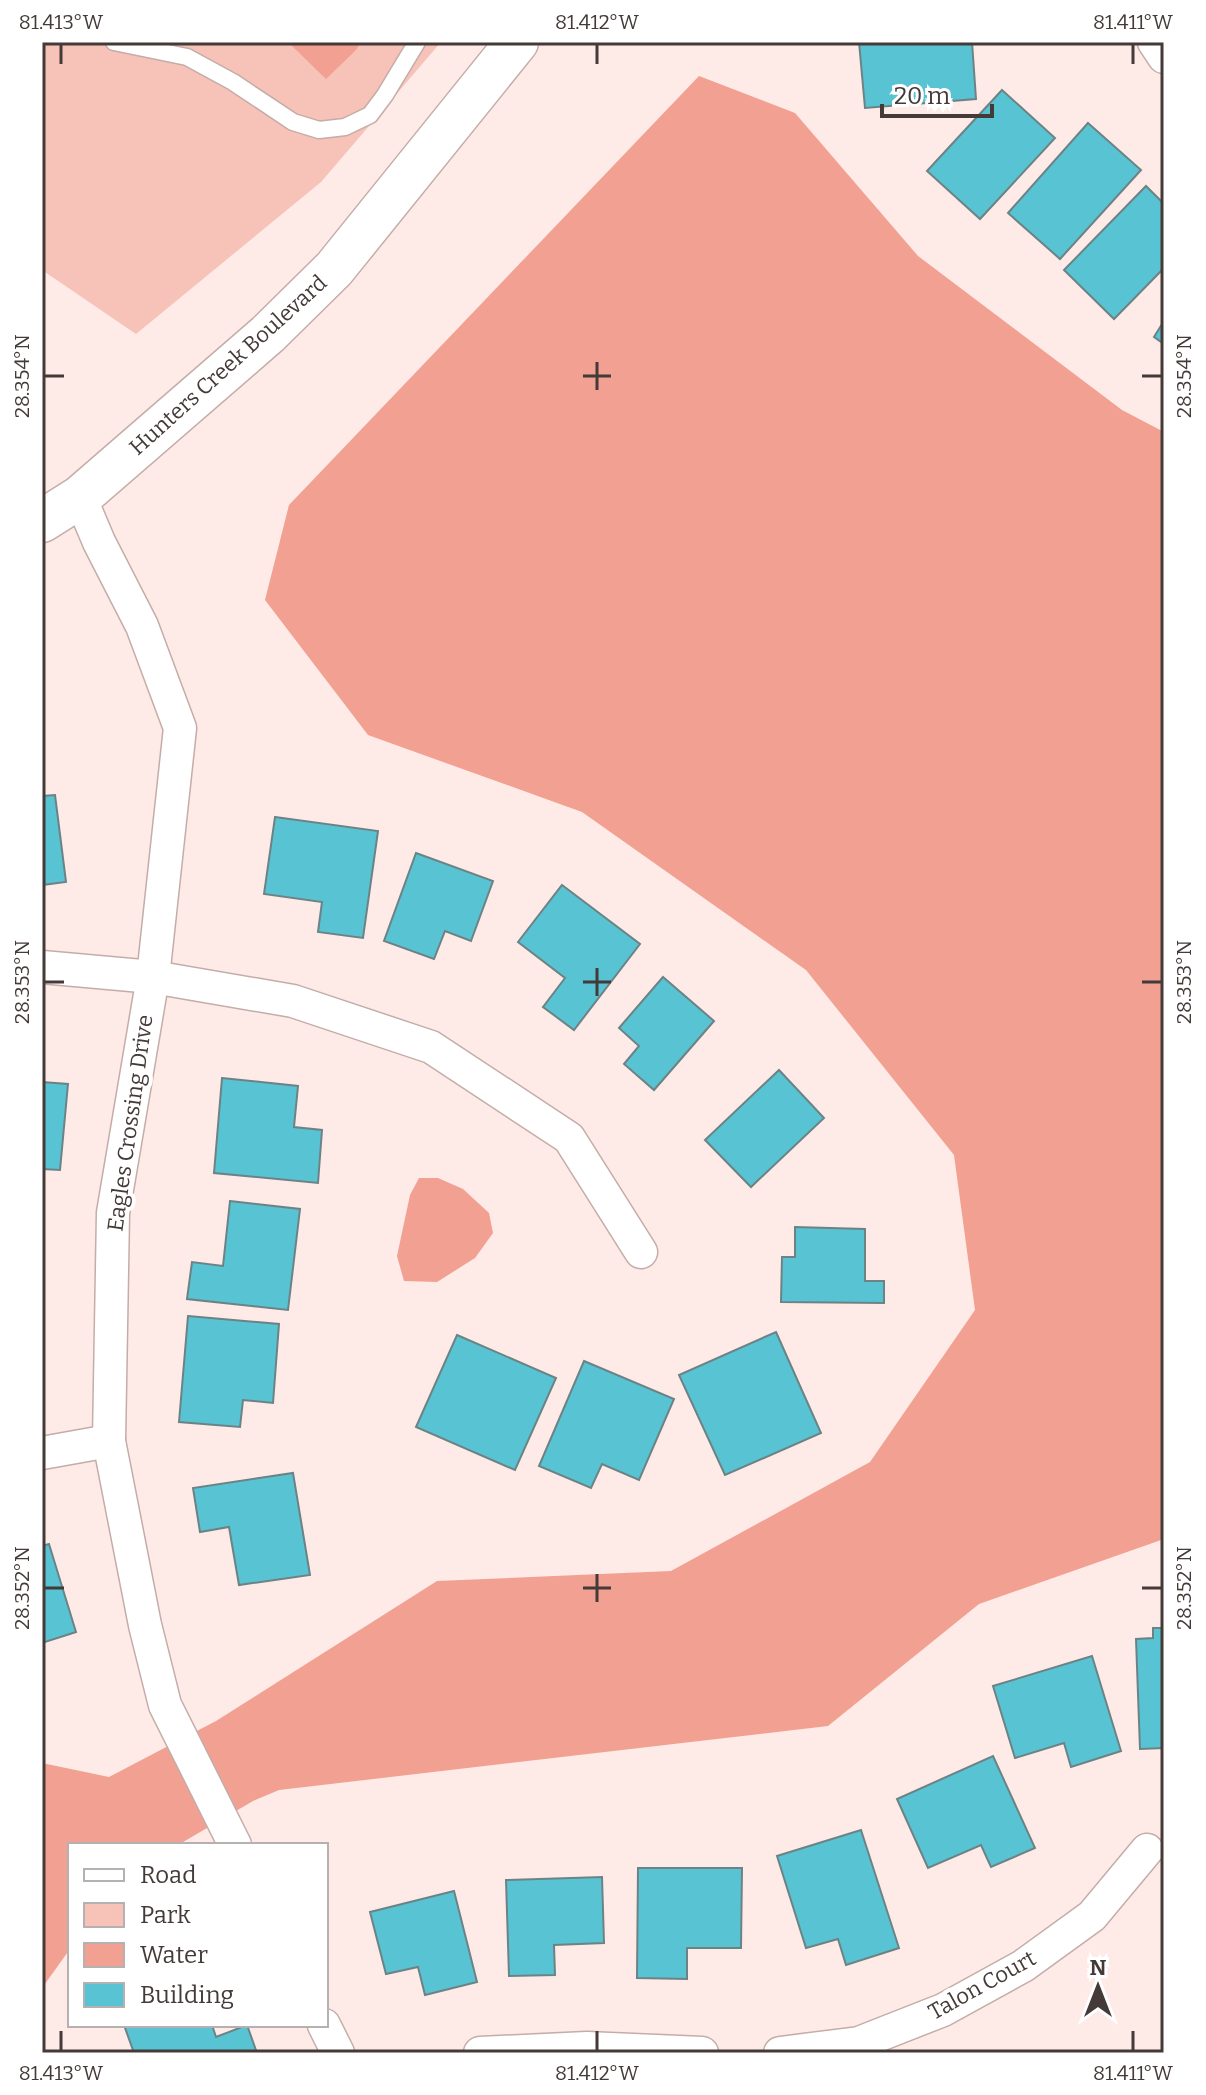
<svg xmlns="http://www.w3.org/2000/svg" width="1206" height="2095" viewBox="0 0 1206 2095" font-family="Bitter,serif">
	<rect width="100%" height="100%" fill="#feeae6"/>
	<polygon fill="#f7c2b7" points="42,42 441,42 321,182 136,334 42,270"/>
	<g fill="#f1a091">
		<polygon points="288,42 361,42 356,50 326,79"/>
		<polygon points="699,76 795,113 918,256 1122,410 1164,432 1164,1539 979,1604 828,1726 279,1790 253,1801 178,1845 70,1845 70,1949 42,1988 42,1763 109,1777 216,1721 437,1581 671,1571 870,1462 975,1310 954,1155 806,970 582,812 368,735 265,600 289,505"/>
		<polygon points="419,1178 438,1178 463,1189 489,1213 493,1233 475,1258 437,1282 404,1281 397,1256 410,1195"/>
	</g>
	<g fill="#58c3d2" stroke="#6c8386" stroke-width="2">
		<polygon points="859,42 972,42 976,99 865,108"/>
		<polygon points="1002,90 1055,138 980,219 927,171"/>
		<polygon points="1088,123 1141,170 1060,259 1008,213"/>
		<polygon points="1146,186 1164,204 1164,268 1114,319 1064,270"/>
		<polygon points="1164,321 1164,344 1154,337"/>
		<polygon points="55,795 66,882 42,885 42,796"/>
		<polygon points="275,817 378,831 363,938 318,932 322,902 264,894"/>
		<polygon points="416,853 493,881 471,941 445,931 434,959 384,941"/>
		<polygon points="562,885 640,944 574,1030 543,1007 565,978 518,942"/>
		<polygon points="663,977 714,1021 654,1090 624,1064 639,1046 619,1028"/>
		<polygon points="779,1070 824,1118 751,1187 705,1140"/>
		<polygon points="222,1078 298,1086 294,1127 322,1130 318,1183 214,1173"/>
		<polygon points="42,1082 68,1084 60,1170 42,1169"/>
		<polygon points="230,1201 300,1209 288,1310 187,1299 192,1262 223,1266"/>
		<polygon points="795,1227 865,1229 865,1281 884,1281 884,1303 781,1302 782,1257 795,1257"/>
		<polygon points="188,1316 279,1324 273,1403 243,1400 240,1427 179,1422"/>
		<polygon points="776,1332 821,1433 725,1475 679,1375"/>
		<polygon points="457,1335 556,1378 515,1470 416,1427"/>
		<polygon points="584,1361 674,1399 639,1480 602,1464 591,1488 539,1466"/>
		<polygon points="293,1473 310,1575 239,1585 229,1527 200,1532 193,1488"/>
		<polygon points="49,1544 76,1632 42,1643 42,1546"/>
		<polygon points="1153,1628 1164,1628 1164,1748 1140,1749 1136,1639 1153,1638"/>
		<polygon points="1092,1656 1121,1751 1071,1767 1064,1743 1015,1758 993,1686"/>
		<polygon points="993,1756 1035,1848 991,1867 981,1845 928,1868 897,1799"/>
		<polygon points="861,1830 899,1948 846,1965 838,1939 806,1948 777,1856"/>
		<polygon points="638,1868 742,1868 741,1948 687,1948 687,1979 637,1978"/>
		<polygon points="602,1877 604,1943 554,1945 555,1975 509,1976 506,1880"/>
		<polygon points="454,1891 477,1982 425,1995 418,1967 386,1974 370,1912"/>
		<polygon points="124,2025 212,2025 216,2037 247,2025 257,2053 134,2053"/>
	</g>
	<g fill="none" stroke-linecap="round" stroke-linejoin="round">
		<defs>
			<polyline id="service" points="114,42 187,57 233,82 293,122 319,130 345,127 370,115 385,95 417,42"/>
			<g id="minor">
				<polyline points="1154,42 1164,57"/>
				<polyline points="80,497 99,542 142,626 180,728 153,977 113,1213 109,1441 145,1625 165,1705 235,1845"/>
				<polyline points="42,967 153,977 293,1001 431,1047 569,1138 641,1252"/>
				<polyline points="42,1453 109,1441"/>
				<polyline points="324,2025 338,2053"/>
				<polyline points="480,2053 587,2048 702,2053"/>
				<polyline points="780,2053 859,2043 943,2010 1023,1966 1092,1916 1147,1850"/>
			</g>
			<polyline id="tertiary" points="42,521 80,497 268,334 334,269 517,42"/>
		</defs>
		<use href="#service" stroke="#c4ada8" stroke-width="19"/>
		<use href="#minor" stroke="#c4ada8" stroke-width="35"/>
		<use href="#tertiary" stroke="#c4ada8" stroke-width="45"/>
		<use href="#service" stroke="#fff" stroke-width="16"/>
		<use href="#minor" stroke="#fff" stroke-width="32"/>
		<use href="#tertiary" stroke="#fff" stroke-width="42"/>
	</g>
	<path fill="none" stroke="#443b39" stroke-width="3" d="M 61,44 L 61,64M 597,44 L 597,64M 1133,44 L 1133,64M 597,362 L 597,390M 44,376 L 64,376M 583,376 L 611,376M 1142,376 L 1162,376M 597,968 L 597,996M 44,982 L 64,982M 583,982 L 611,982M 1142,982 L 1162,982M 597,1574 L 597,1602M 44,1588 L 64,1588M 583,1588 L 611,1588M 1142,1588 L 1162,1588M 61,2031 L 61,2051M 597,2031 L 597,2051M 1133,2031 L 1133,2051"/>
	<g text-anchor="middle" dominant-baseline="central" stroke-width="8" stroke-linejoin="round" paint-order="stroke">
		<g font-size="22" fill="#443b39" stroke="#fff">
			<text transform="translate(228 365) rotate(-42)">Hunters Creek Boulevard</text>
			<text transform="translate(130 1123) rotate(-82)">Eagles Crossing Drive</text>
			<text transform="translate(982 1985) rotate(-29)">Talon Court</text>
		</g>
	</g>
	<rect width="1206" height="2095" fill="none" stroke="#ffffff" stroke-width="88"/>
	<rect x="68" y="1843" width="260" height="184" fill="#ffffff" stroke="#b4b1b0" stroke-width="2"/>
	<rect x="84" y="1869" width="40" height="12" fill="#ffffff" stroke="#b4b1b0" stroke-width="2"/>
	<text x="140" y="1883" font-size="24" fill="#443b39">Road</text>
	<rect x="84" y="1903" width="40" height="24" fill="#f7c2b7" stroke="#b4b1b0" stroke-width="2"/>
	<text x="140" y="1923" font-size="24" fill="#443b39">Park</text>
	<rect x="84" y="1943" width="40" height="24" fill="#f1a091" stroke="#b4b1b0" stroke-width="2"/>
	<text x="140" y="1963" font-size="24" fill="#443b39">Water</text>
	<rect x="84" y="1983" width="40" height="24" fill="#58c3d2" stroke="#b4b1b0" stroke-width="2"/>
	<text x="140" y="2003" font-size="24" fill="#443b39">Building</text>
	<g transform="translate(1098 1987)" stroke="#ffffff" stroke-width="6" paint-order="stroke">
	<path d="M0-6L14 30L0 20L-14 30Z" fill="#443b39"/>
	<text y="-12" font-size="22" font-weight="bold" text-anchor="middle" fill="#443b39">N</text>
	</g>
	<path d="M882 104v12h110v-12" fill="none" stroke="#443b39" stroke-width="4"/>
	<text x="894" y="104" font-size="24" fill="#443b39" stroke="#ffffff" stroke-width="6" paint-order="stroke">20 m</text>
	<rect x="44" y="44" width="1118" height="2007" fill="none" stroke="#443b39" stroke-width="3"/>
	<g font-size="20" text-anchor="middle" fill="#443b39">
		<text x="61" y="29">81.413°W</text>
		<text x="597" y="29">81.412°W</text>
		<text x="1133" y="29">81.411°W</text>
		<text transform="translate(22 376) rotate(-90)" y="7">28.354°N</text>
		<text transform="translate(1184 376) rotate(-90)" y="7">28.354°N</text>
		<text transform="translate(22 982) rotate(-90)" y="7">28.353°N</text>
		<text transform="translate(1184 982) rotate(-90)" y="7">28.353°N</text>
		<text transform="translate(22 1588) rotate(-90)" y="7">28.352°N</text>
		<text transform="translate(1184 1588) rotate(-90)" y="7">28.352°N</text>
		<text x="61" y="2080">81.413°W</text>
		<text x="597" y="2080">81.412°W</text>
		<text x="1133" y="2080">81.411°W</text>
	</g>
</svg>
